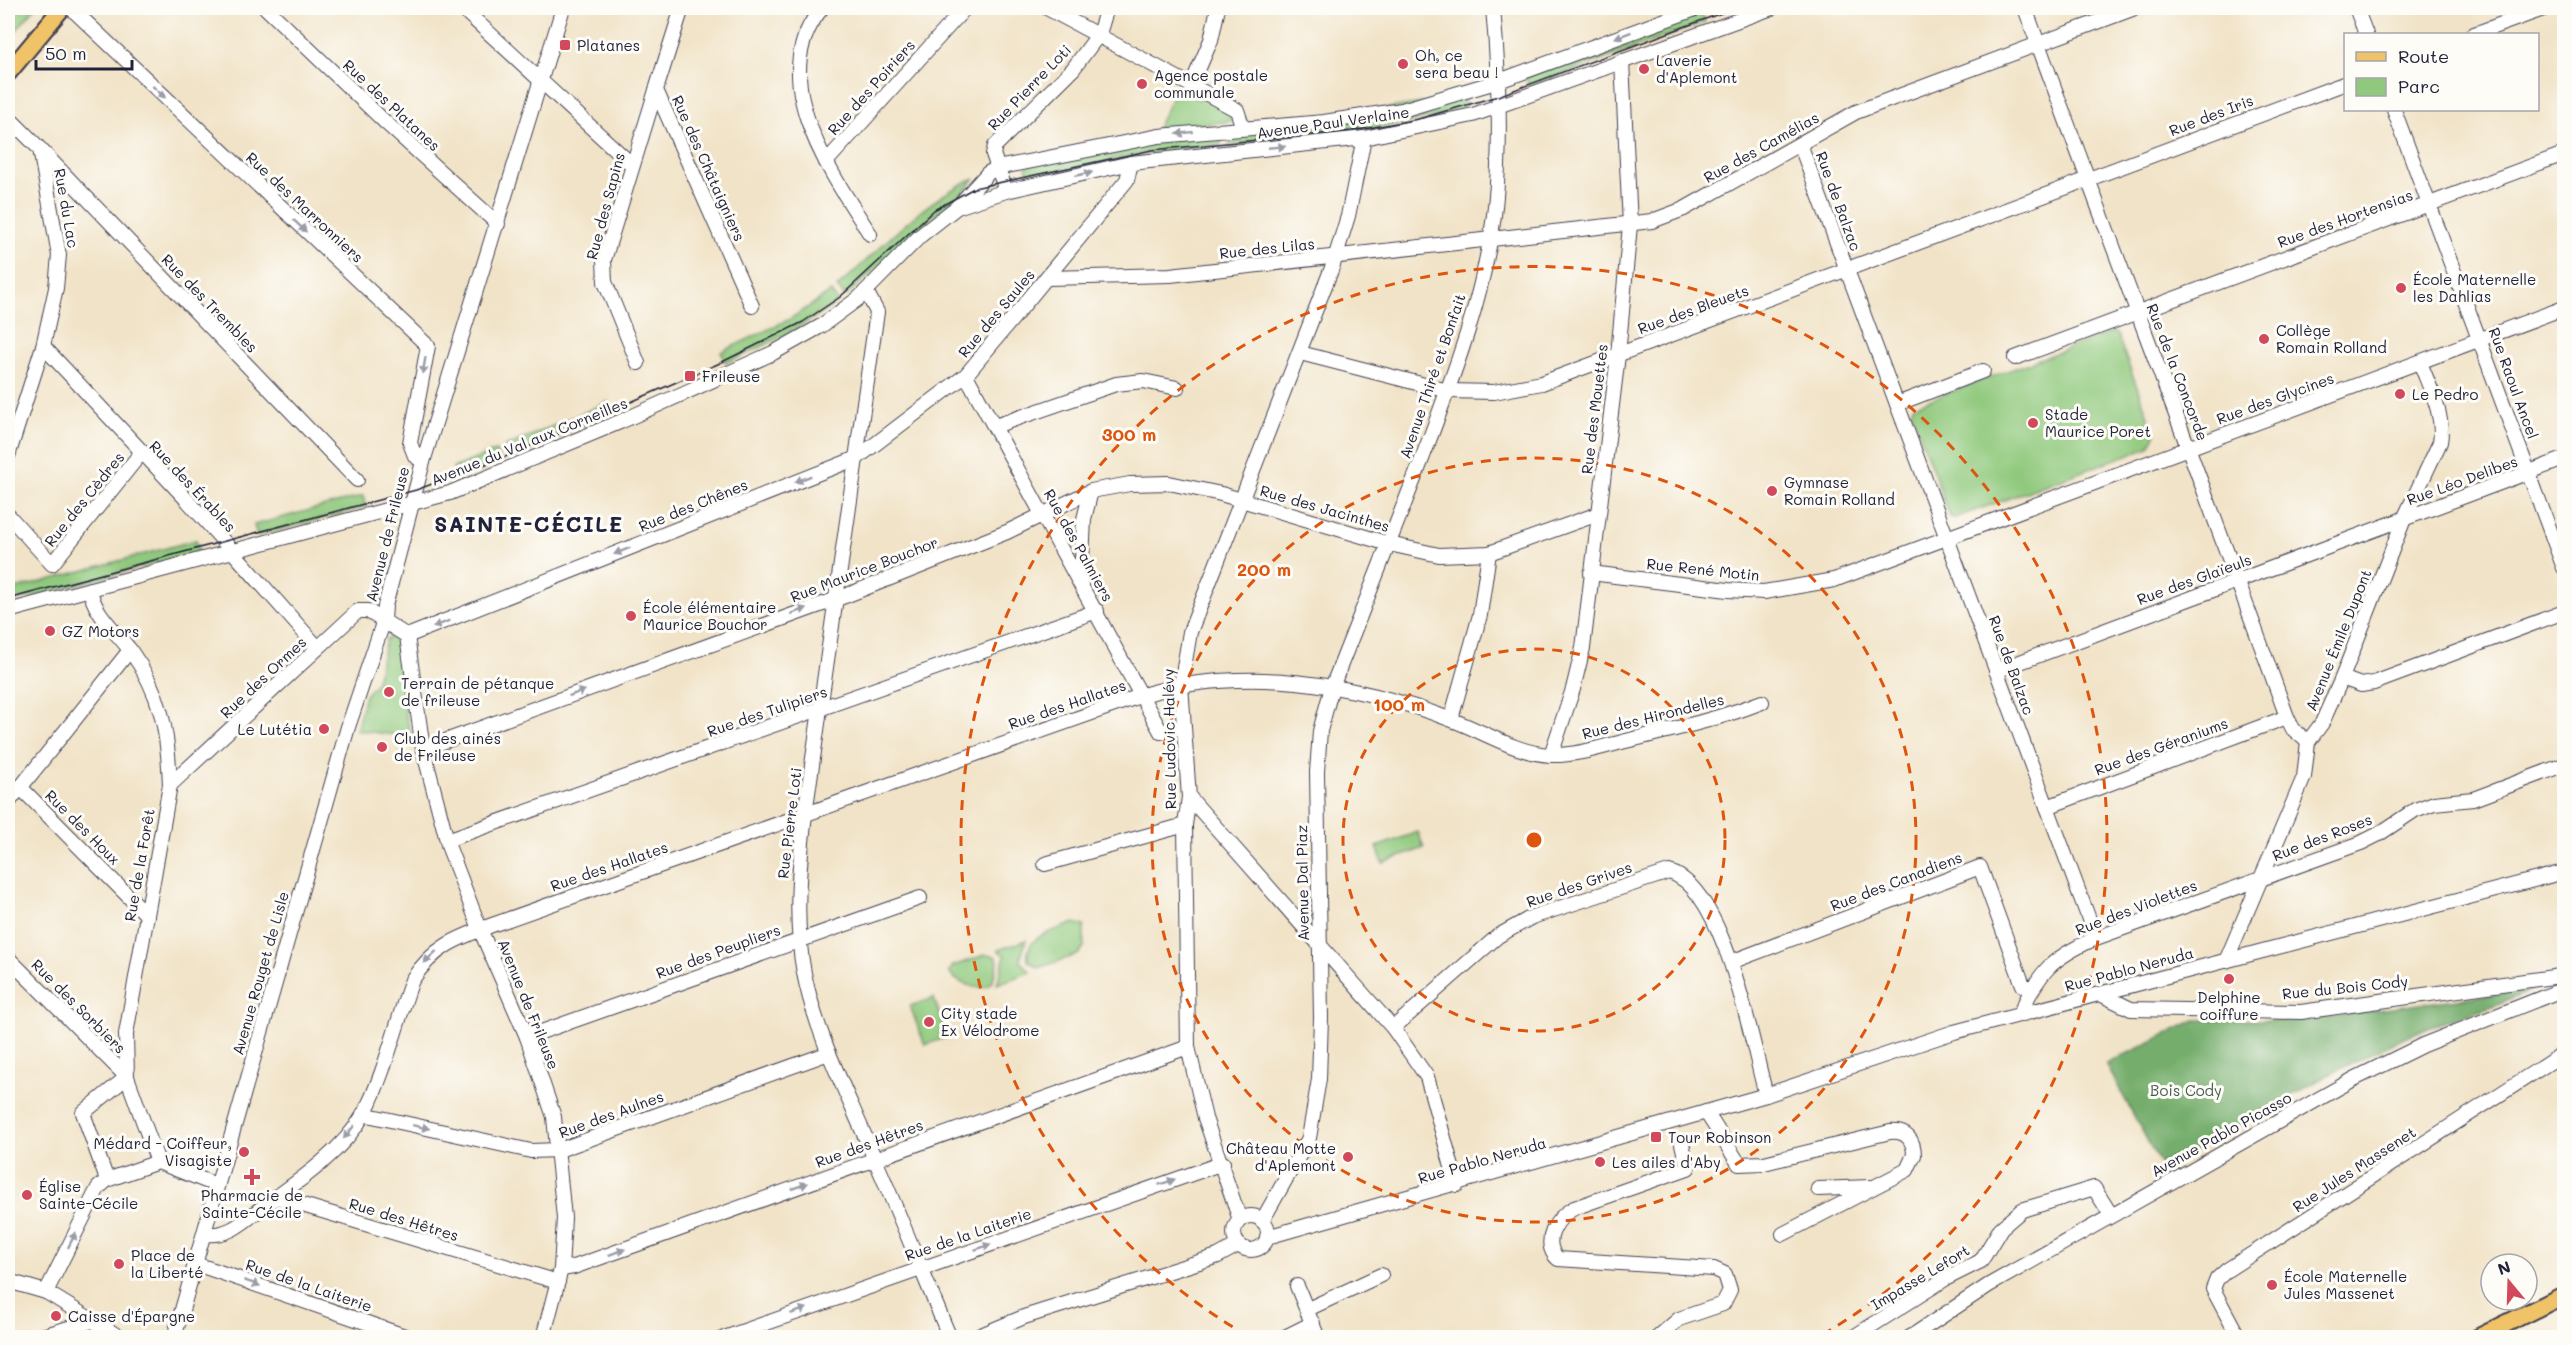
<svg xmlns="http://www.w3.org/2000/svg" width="2572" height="1345" viewBox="0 0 2572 1345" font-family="Mali,sans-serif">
	<rect width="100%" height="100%" fill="#fdfcf7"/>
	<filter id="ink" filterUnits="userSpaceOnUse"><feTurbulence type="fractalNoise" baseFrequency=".0167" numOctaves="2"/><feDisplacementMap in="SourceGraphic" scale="12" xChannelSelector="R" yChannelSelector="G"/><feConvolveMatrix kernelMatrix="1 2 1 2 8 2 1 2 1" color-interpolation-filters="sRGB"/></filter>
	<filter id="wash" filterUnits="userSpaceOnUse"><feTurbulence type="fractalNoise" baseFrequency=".008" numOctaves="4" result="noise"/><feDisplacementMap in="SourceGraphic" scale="24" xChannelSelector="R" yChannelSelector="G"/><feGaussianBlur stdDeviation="1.35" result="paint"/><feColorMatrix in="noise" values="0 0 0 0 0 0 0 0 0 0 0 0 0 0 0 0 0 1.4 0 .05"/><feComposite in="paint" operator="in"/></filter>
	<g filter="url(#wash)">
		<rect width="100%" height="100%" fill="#f1e3c7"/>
		<g fill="#90c97d" stroke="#59765c" stroke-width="1.5">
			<polygon points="8,8 35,8 8,40"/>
			<polygon points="1701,11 1705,22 1529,87 1525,76"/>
			<polygon points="1179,83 1190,89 1187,95 1199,100 1202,96 1232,113 1231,121 1156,130"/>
			<path d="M 1463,97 L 1467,109 C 1389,130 1310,139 1229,145 L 1228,132 Z"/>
			<polygon points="1220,133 1221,145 1143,154 1029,178 1026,166 1130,144"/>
			<path d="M 975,178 L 957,200 L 933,216 L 845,297 L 837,287 C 882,249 919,202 975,178 Z"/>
			<path d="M 831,292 L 838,302 C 803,327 765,346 726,363 L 721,352 L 790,319 Z"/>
			<polygon points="2112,332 2117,334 2155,435 2149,447 1955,518 1950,517 1911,411 1913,406"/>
			<polygon points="608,402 613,413 510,458 505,447"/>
			<polygon points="496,451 501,462 457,479 453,468"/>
			<polygon points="363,496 366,507 257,536 254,525"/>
			<polygon points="196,540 199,552 8,603 8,591"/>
			<polygon points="391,636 400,640 405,712 412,737 356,730 365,695 376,683 386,639"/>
			<polygon points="1418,832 1424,848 1383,863 1377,847"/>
			<path d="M 1075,923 L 1084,926 L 1084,947 L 1079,954 L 1039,968 L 1028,961 C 1023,935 1057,930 1075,923 Z"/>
			<polygon points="1026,940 1020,961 1031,972 997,984 1005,956 998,950"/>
			<path d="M 985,955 L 995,956 L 998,961 C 996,967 995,978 991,983 C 981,994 955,982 949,972 L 953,966 Z"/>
			<polygon points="934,998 947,1037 925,1045 910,1006"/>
		</g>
		<polygon fill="#74ad6c" stroke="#4b6854" stroke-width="1.5" points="2537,988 2495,1006 2428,1027 2381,1049 2326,1076 2176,1161 2173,1156 2160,1164 2106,1064 2195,1020 2303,1020"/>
	</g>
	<g filter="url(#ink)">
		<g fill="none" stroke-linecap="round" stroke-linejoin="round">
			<defs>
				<g id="minor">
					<polyline points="71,8 428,346 410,443 415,456 423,462"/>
					<polyline points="266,8 384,121 498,224"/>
					<polyline points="462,8 632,165"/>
					<polyline points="682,8 656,90 752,306"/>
					<path d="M 822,8 C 763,78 831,173 870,234"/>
					<polyline points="1047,8 1237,110 1243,128"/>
					<path d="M 2025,8 C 2111,245 2202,480 2287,717 L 2293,729 L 2308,742"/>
					<polyline points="2356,8 2366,34"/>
					<polyline points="2474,34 2546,8"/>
					<polyline points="1192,84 1211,40 1218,8"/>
					<polyline points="2394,110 2564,568"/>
					<polyline points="8,117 40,149 59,255 56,288 43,346 8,456"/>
					<polyline points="1800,144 2096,938"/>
					<polyline points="40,149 357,480"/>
					<polyline points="826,162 965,8"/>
					<polyline points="1006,191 993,154 995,146 1073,69 1099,34 1107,8"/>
					<polyline points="958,206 988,173 997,168 1159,136 1324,122 1402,110 1499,81 1698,8"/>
					<polyline points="1047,278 1170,275 1652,221 1684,209 1856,112 2135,8"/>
					<path d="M 866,291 L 877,312 L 805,814 C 799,867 794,920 804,973 C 816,1034 846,1091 870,1148 C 898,1211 923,1274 950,1338"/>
					<polyline points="43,346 188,501 318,648"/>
					<polyline points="1300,353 1448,391 1494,392 1542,383 2346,83"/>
					<polyline points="2015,358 2564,154"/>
					<polyline points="638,363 605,282 604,260 656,90"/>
					<polyline points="966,375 1161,732 1183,727"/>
					<polyline points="1897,404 1983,371"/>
					<polyline points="995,426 1116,384 1143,381 1177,388"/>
					<polyline points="8,515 52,564 141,453"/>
					<polyline points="1591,573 1728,590 1764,592 1834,580 2564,308"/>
					<polyline points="1081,580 1084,519 1091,491"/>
					<path d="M 90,589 C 94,614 115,630 130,650 C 162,694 168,732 170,785 L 126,1034 L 127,1077 L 158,1162"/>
					<polyline points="8,611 450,493 622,421 773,353 821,326 859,298 920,236 957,207 1006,191 1131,163 1364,138 1473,115 1772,8"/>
					<polyline points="407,636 857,458 966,375 1127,180 1131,163"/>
					<polyline points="1996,671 2564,459"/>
					<polyline points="2342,678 2361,685 2374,683 2564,612"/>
					<polyline points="1451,719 1480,615 1489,553"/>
					<polyline points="423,749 845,596 1007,532 1091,491 1130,484 1169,483 1221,494 1389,544 1439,555 1489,553 1598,514"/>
					<polyline points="1551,755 1573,689 1583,648 1618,355 1630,225 1622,61"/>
					<polyline points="170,785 358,611 368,611 407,636 423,749 449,848 480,929 527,1037 554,1117 564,1218 561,1269 543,1338"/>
					<polyline points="20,787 147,915"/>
					<polyline points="1189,797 1393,1028 1427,1077 1457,1185"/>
					<polyline points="8,803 130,650"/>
					<polyline points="2047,807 2287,717"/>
					<polyline points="447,840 1097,611"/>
					<polyline points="1045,864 1185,825"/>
					<polyline points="8,958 127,1077 83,1113 107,1180"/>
					<path d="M 2226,961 L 2304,777 L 2308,742 L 2322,723 L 2342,678 L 2404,519 L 2440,442 C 2445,415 2429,387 2420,362"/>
					<polyline points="1731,962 1980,867 2023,985 2032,989"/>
					<polyline points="2100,994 2131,1009 2301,1012 2560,976"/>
					<path d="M 2019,1015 C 2041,970 2050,959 2096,938 L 2361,843 L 2379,834 L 2415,810 L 2434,803 L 2473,799 L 2564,765"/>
					<path d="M 1393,1028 L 1498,936 L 1532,917 L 1669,872 C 1725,887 1752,1044 1766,1095"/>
					<polyline points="527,1037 920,898"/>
					<path d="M 1706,1112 L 1739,1164 L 1764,1163 L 1890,1132 C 1906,1130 1914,1140 1914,1155 L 1907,1170 L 1783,1234"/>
					<polyline points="363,1114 531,1151 559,1150 829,1053"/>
					<polyline points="1818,1189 1870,1187"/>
					<polyline points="276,1197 558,1282"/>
					<circle cx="1251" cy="1233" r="17"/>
					<polyline points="1240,1220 1205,1118 1188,1047 1185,825 1189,797 1181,685 1190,632 1333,265 1348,216 1364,138"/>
					<path d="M 1262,1221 L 1309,1138 L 1319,1079 L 1321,1018 L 1317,772 L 1320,731 L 1332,687 C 1362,611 1392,535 1422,459 C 1453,377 1485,295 1495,207 C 1502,141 1499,74 1493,8"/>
					<path d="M 205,1234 C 230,1237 244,1221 264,1206 C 299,1181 342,1152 364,1114 C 384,1076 397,1021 412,980 C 434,947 455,939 492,925 L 1143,695 C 1243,665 1356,683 1452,720 C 1483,731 1516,753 1550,755 C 1577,756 1605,746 1630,740 C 1675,729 1719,719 1762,702"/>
					<polyline points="1267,1237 1766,1095 1954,1032 2564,872"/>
					<polyline points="196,1264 411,1338"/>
					<polyline points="561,1269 574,1267 1188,1047"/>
					<polyline points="8,1281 46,1292 121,1338"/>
					<polyline points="1297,1286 1318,1338"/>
					<polyline points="46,1292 98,1188 107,1180 158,1162 216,1185"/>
					<polyline points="1308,1309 1381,1275"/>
					<polyline points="36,1338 95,1320"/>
					<polyline points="174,1338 348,727 384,620 385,606 423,462 563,8"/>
					<polyline points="724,1338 1223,1163"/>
					<polyline points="974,1338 1024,1317 1218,1256 1238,1245"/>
					<polyline points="1283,1338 1313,1323"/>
					<path d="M 1657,1338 L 1679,1319 L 1723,1304 L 1730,1290 L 1725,1274 L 1714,1269 L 1558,1259 C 1540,1242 1557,1217 1574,1208 L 1688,1168 L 1682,1144"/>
					<polyline points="1852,1338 1945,1279 1981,1261 2001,1228 2022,1210 2094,1188 2111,1215"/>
					<polyline points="1909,1338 1989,1285 2354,1079 2423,1045 2564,989"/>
					<polyline points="2239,1338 2213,1289 2217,1279 2227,1270 2564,1053"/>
				</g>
				<g id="major">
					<polyline points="8,73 62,8"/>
					<polyline points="2477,1338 2564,1295"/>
				</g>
			</defs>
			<use href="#minor" stroke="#413f50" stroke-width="16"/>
			<use href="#major" stroke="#413f50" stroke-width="20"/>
			<use href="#minor" stroke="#fff" stroke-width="14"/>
			<use href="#major" stroke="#f0c369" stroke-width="16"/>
			<polyline stroke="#22223b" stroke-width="1.5" points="8,599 416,490 505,457 720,363 803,322 840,297 934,210 974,188 1152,150 1352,131 1418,119 1498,96 1735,8"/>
		</g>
		<defs><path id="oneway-solid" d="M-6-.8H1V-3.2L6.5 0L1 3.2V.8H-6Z" transform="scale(1.5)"/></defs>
		<g fill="#9c9ca7">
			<use href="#oneway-solid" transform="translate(1623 35) rotate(160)"/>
			<use href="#oneway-solid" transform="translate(159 92) rotate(43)"/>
			<use href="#oneway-solid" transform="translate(1185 133) rotate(173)"/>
			<use href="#oneway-solid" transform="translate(1277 147) rotate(-5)"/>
			<use href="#oneway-solid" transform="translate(1084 174) rotate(-12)"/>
			<use href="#oneway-solid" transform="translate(300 226) rotate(43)"/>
			<use href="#oneway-solid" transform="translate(424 366) rotate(100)"/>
			<use href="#oneway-solid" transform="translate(803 479) rotate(158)"/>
			<use href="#oneway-solid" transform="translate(622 551) rotate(158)"/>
			<use href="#oneway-solid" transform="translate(799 611) rotate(-20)"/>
			<use href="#oneway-solid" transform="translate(441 624) rotate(158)"/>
			<use href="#oneway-solid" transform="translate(577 693) rotate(-20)"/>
			<use href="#oneway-solid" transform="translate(430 957) rotate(137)"/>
			<use href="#oneway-solid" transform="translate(421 1127) rotate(12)"/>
			<use href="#oneway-solid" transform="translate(349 1132) rotate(129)"/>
			<use href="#oneway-solid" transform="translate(1167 1182) rotate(-19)"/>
			<use href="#oneway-solid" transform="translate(800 1186) rotate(-20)"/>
			<use href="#oneway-solid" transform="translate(72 1240) rotate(-63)"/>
			<use href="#oneway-solid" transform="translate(983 1247) rotate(-19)"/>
			<use href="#oneway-solid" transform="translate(617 1252) rotate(-20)"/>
			<use href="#oneway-solid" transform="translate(252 1283) rotate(19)"/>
			<use href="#oneway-solid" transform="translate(799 1311) rotate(-19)"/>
		</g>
	</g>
	<g fill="none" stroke="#de560e" stroke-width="3" stroke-dasharray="10 8">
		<circle cx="1534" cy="840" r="191"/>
		<circle cx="1534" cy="840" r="382"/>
		<path d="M1248 1336A573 573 0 1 1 1820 1336"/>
	</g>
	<g fill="#d1495b" stroke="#fdfcf7" stroke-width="2">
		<rect x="559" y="39" width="12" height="12" rx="3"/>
		<circle cx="1403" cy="64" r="6"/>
		<circle cx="1644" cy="69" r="6"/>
		<circle cx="1142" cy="84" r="6"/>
		<circle cx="2401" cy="288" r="6"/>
		<circle cx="2264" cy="339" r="6"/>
		<rect x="684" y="370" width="12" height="12" rx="3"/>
		<circle cx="2400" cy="394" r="6"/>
		<circle cx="2033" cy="423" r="6"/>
		<circle cx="1772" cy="491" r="6"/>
		<circle cx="631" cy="616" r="6"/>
		<circle cx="50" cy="631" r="6"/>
		<circle cx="389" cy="692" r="6"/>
		<circle cx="324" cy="729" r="6"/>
		<circle cx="382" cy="747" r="6"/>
		<circle cx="2229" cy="979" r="6"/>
		<circle cx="929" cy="1022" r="6"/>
		<rect x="1650" y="1131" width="12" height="12" rx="3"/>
		<circle cx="244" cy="1152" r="6"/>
		<circle cx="1348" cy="1157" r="6"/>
		<circle cx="1600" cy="1162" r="6"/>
		<path d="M249 1168h6v6h6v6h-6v6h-6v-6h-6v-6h6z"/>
		<circle cx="27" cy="1195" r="6"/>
		<circle cx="119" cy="1264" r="6"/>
		<circle cx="2272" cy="1285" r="6"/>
		<circle cx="56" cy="1316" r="6"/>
	</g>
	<g text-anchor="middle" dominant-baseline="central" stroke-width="6" stroke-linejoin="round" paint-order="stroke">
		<g font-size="15" fill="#22223b" stroke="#fdfcf7" text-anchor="start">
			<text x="577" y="45">Platanes</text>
			<text x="1415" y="55">Oh, ce<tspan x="1415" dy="17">sera beau !</tspan></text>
			<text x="1656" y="60">Laverie<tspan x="1656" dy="17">d'Aplemont</tspan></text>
			<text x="1154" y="75">Agence postale<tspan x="1154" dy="17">communale</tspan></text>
			<text x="2413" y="279">École Maternelle<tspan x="2413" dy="17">les Dahlias</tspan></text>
			<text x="2276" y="330">Collège<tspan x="2276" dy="17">Romain Rolland</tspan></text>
			<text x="702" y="376">Frileuse</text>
			<text x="2412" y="394">Le Pedro</text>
			<text x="2045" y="414">Stade<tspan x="2045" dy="17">Maurice Poret</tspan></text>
			<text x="1784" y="482">Gymnase<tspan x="1784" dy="17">Romain Rolland</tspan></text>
			<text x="643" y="607">École élémentaire<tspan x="643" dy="17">Maurice Bouchor</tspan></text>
			<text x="62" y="631">GZ Motors</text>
			<text x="401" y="683">Terrain de pétanque<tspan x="401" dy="17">de frileuse</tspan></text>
			<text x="312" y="729" text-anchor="end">Le Lutétia</text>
			<text x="394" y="738">Club des ainés<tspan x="394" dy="17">de Frileuse</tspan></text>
			<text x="2229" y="997" text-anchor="middle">Delphine<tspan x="2229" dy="17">coiffure</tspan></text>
			<text x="941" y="1013">City stade<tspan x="941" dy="17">Ex Vélodrome</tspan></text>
			<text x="1668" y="1137">Tour Robinson</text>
			<text x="232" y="1143" text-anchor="end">Médard - Coiffeur,<tspan x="232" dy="17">Visagiste</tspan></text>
			<text x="1336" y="1148" text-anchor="end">Château Motte<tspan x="1336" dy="17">d'Aplemont</tspan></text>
			<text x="1612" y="1162">Les ailes d'Aby</text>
			<text x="39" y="1186">Église<tspan x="39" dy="17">Sainte-Cécile</tspan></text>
			<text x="252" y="1195" text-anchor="middle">Pharmacie de<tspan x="252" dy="17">Sainte-Cécile</tspan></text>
			<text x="131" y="1255">Place de<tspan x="131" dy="17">la Liberté</tspan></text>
			<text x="2284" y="1276">École Maternelle<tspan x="2284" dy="17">Jules Massenet</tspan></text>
			<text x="68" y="1316">Caisse d'Épargne</text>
		</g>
		<g font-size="15" fill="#22223b" stroke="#fdfcf7">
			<text transform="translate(871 87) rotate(-48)">Rue des Poiriers</text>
			<text transform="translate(1029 87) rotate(-46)">Rue Pierre Loti</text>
			<text transform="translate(392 105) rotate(43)">Rue des Platanes</text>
			<text transform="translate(2211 115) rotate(-21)">Rue des Iris</text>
			<text transform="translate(1333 122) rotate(-8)">Avenue Paul Verlaine</text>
			<text transform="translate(1761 147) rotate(-29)">Rue des Camélias</text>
			<text transform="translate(709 168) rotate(66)">Rue des Châtaigniers</text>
			<text transform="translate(1839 201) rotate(70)">Rue de Balzac</text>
			<text transform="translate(605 206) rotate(-75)">Rue des Sapins</text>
			<text transform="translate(305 207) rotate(43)">Rue des Marronniers</text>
			<text transform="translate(67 208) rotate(80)">Rue du Lac</text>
			<text transform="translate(2345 218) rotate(-20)">Rue des Hortensias</text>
			<text transform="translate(1267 248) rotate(-6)">Rue des Lilas</text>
			<text transform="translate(210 303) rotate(46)">Rue des Trembles</text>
			<text transform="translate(1693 309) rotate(-20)">Rue des Bleuets</text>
			<text transform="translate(996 313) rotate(-50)">Rue des Saules</text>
			<text transform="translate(2178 372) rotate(69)">Rue de la Concorde</text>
			<text transform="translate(1432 376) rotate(-71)">Avenue Thiré et Bonfait</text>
			<text transform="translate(2514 383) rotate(70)">Rue Raoul Ancel</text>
			<text transform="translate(2275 398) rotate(-20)">Rue des Glycines</text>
			<text transform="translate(1594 409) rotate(-83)">Rue des Mouettes</text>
			<text transform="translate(529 441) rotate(-22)">Avenue du Val aux Corneilles</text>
			<text transform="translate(2462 480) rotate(-20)">Rue Léo Delibes</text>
			<text transform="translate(193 486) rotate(47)">Rue des Érables</text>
			<text transform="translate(84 499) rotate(-51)">Rue des Cèdres</text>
			<text transform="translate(693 505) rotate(-22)">Rue des Chênes</text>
			<text transform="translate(1325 508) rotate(16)">Rue des Jacinthes</text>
			<text transform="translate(387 534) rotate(-76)">Avenue de Frileuse</text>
			<text transform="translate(1079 545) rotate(61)">Rue des Palmiers</text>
			<text transform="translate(864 569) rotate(-21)">Rue Maurice Bouchor</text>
			<text transform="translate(1703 569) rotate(6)">Rue René Motin</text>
			<text transform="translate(2194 579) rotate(-20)">Rue des Glaïeuls</text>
			<text transform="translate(2338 640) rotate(-68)">Avenue Émile Dupont</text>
			<text transform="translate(2012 665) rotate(70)">Rue de Balzac</text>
			<text transform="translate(263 677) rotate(-43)">Rue des Ormes</text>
			<text transform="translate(1067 704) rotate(-19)">Rue des Hallates</text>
			<text transform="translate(767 711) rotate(-19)">Rue des Tulipiers</text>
			<text transform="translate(1653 716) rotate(-14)">Rue des Hirondelles</text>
			<text transform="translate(1169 739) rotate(-91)">Rue Ludovic Halévy</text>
			<text transform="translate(2161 746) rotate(-20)">Rue des Géraniums</text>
			<text transform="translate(789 823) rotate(-83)">Rue Pierre Loti</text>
			<text transform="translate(83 827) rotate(45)">Rue des Houx</text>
			<text transform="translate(2322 837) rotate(-21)">Rue des Roses</text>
			<text transform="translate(139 865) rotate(-80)">Rue de la Forêt</text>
			<text transform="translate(609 866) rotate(-19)">Rue des Hallates</text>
			<text transform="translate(1896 881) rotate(-21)">Rue des Canadiens</text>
			<text transform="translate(1302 883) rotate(-91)">Avenue Dal Piaz</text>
			<text transform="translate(1579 884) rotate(-19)">Rue des Grives</text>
			<text transform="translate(2136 907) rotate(-21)">Rue des Violettes</text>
			<text transform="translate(718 951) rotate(-20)">Rue des Peupliers</text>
			<text transform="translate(2129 969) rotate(-15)">Rue Pablo Neruda</text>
			<text transform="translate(260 973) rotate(-74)">Avenue Rouget de Lisle</text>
			<text transform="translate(2345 987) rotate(-6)">Rue du Bois Cody</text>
			<text transform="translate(529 1004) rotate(68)">Avenue de Frileuse</text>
			<text transform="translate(79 1006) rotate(45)">Rue des Sorbiers</text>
			<text transform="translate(611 1114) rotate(-20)">Rue des Aulnes</text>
			<text transform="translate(2221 1134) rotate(-29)">Avenue Pablo Picasso</text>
			<text transform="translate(869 1143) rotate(-20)">Rue des Hêtres</text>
			<text transform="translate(1482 1160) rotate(-16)">Rue Pablo Neruda</text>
			<text transform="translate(2354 1169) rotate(-33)">Rue Jules Massenet</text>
			<text transform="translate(404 1219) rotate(17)">Rue des Hêtres</text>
			<text transform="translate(968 1234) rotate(-19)">Rue de la Laiterie</text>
			<text transform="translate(1920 1277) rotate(-31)">Impasse Lefort</text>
			<text transform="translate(309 1285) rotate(19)">Rue de la Laiterie</text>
		</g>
		<g font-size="15" fill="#485c52" stroke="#fdfcf7">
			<text x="2186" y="1090">Bois Cody</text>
		</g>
		<g font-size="21" font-weight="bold" letter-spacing="1.5" fill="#22223b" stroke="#fdfcf7">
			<text x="529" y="523">SAINTE-CÉCILE</text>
		</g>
	</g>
	<circle cx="1534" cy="840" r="9" fill="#de560e" stroke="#fdfcf7" stroke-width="3"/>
	<g font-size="18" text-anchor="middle" font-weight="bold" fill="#de560e" stroke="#fdfcf7" stroke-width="6" stroke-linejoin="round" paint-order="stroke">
		<text x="1129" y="441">300 m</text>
		<text x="1264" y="576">200 m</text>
		<text x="1399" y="711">100 m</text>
	</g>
	<rect width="2572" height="1345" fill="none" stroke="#fdfcf7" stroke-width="30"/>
	<rect x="2344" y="33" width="195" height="78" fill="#fdfcf7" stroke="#a5a5ac" stroke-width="1.5"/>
	<rect x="2356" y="52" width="30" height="9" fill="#f0c369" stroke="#a5a5ac" stroke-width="1.5"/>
	<text x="2398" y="63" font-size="18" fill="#22223b">Route</text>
	<rect x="2356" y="78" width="30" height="18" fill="#90c97d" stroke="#a5a5ac" stroke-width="1.5"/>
	<text x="2398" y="93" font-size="18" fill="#22223b">Parc</text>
	<g transform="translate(2509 1282) rotate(341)"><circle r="28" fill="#fdfcf7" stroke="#a5a5ac" stroke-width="1.5"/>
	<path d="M0-4.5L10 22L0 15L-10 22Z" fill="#d1495b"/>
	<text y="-9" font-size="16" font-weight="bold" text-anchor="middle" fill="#22223b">N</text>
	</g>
	<path d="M36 60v9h96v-9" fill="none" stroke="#22223b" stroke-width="3"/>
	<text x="45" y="60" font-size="18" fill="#22223b" stroke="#fdfcf7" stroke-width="4.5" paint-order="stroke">50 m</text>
</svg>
